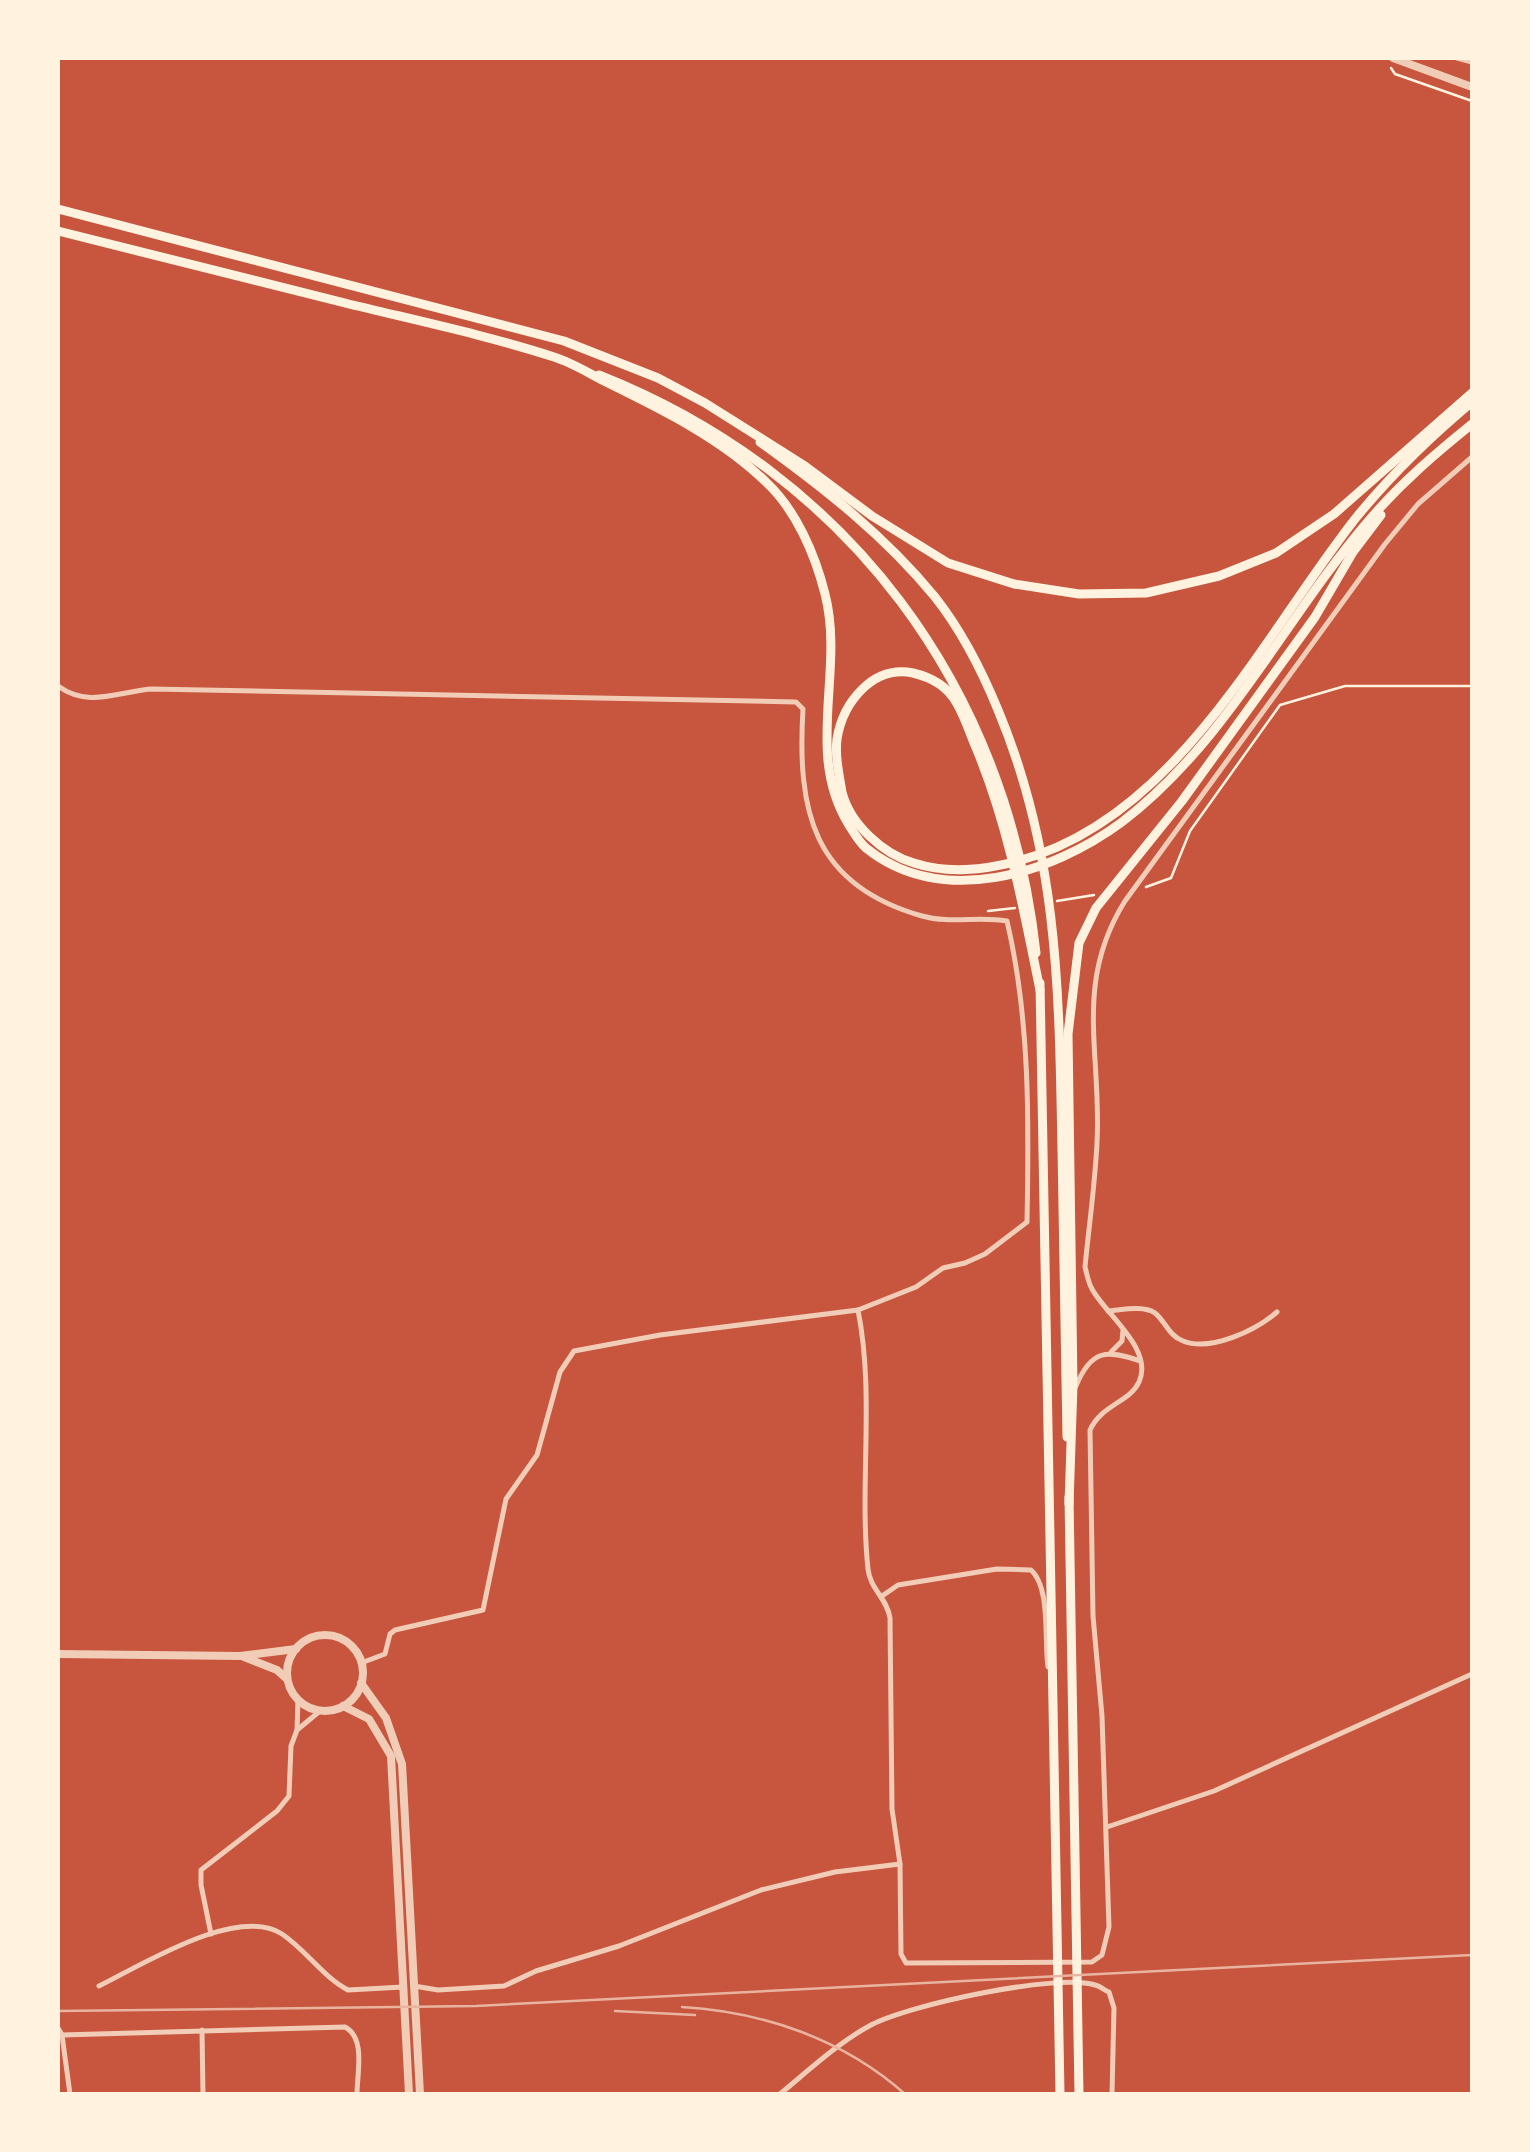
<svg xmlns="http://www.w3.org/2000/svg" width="1530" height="2152" viewBox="0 0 1530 2152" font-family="'Golos Text',sans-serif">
	<rect width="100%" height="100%" fill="#c8553d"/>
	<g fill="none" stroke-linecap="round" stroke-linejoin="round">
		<g stroke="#fff3e0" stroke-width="2.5">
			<polyline points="1391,68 1395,74 1472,101"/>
			<polyline points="1146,887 1171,878 1190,831 1280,705 1345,686 1472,686"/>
			<polyline points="1057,901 1094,895"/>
			<polyline points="988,911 1015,908"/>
		</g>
		<g stroke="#f1ccb7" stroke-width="5">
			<polyline points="1457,58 1472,62"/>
			<path d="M 58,686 C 88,708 117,692 151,689 L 796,702 L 803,709 C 797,810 812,885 922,916 C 950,924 978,916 1007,921 C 1030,1019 1029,1121 1027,1222 L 985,1254 L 965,1263 L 943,1268 L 916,1287 L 858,1310 L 660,1335 L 574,1351 L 560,1372 L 537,1455 L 506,1499 L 483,1610 L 395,1630 L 390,1634 L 385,1654 L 361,1663"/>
			<path d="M 858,1310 C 875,1395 859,1484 868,1569 C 870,1589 887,1598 890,1618 L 892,1809 L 900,1864 L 901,1954 L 906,1963 L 1092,1962 L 1102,1955 L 1109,1927 L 1102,1716 L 1093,1616 L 1090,1430 C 1101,1405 1130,1402 1139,1382 C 1154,1349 1106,1315 1092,1289 C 1088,1282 1087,1274 1085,1267 C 1089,1226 1095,1184 1097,1143 C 1102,1053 1073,984 1125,901 L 1385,544 L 1418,504 L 1472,457"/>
			<path d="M 1108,1311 C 1122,1310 1143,1305 1155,1313 C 1165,1321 1169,1336 1183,1341 C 1211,1352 1256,1330 1277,1312"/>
			<polyline points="1111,1352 1122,1341 1123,1330"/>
			<path d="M 1076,1386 C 1091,1350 1106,1349 1140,1361"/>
			<path d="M 882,1596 L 898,1585 L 997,1569 L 1031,1570 C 1051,1588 1044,1640 1048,1667"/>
			<polyline points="297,1730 320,1711"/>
			<polyline points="1107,1827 1214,1791 1472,1674"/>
			<polyline points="211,1934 201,1885 201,1870 277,1811 289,1796 291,1746 297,1730 298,1700"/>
			<path d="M 99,1986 C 142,1965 237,1905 282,1934 C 306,1950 323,1977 348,1990 L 403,1987"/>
			<polyline points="414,1986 438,1990 504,1986 536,1971 619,1946 761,1890 835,1872 900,1864"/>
			<polyline points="58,2028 62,2035 70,2094"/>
			<polyline points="202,2030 203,2094"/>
			<path d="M 62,2035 L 345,2027 C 366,2038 357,2073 357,2094"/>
			<path d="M 780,2094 C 808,2071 839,2042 871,2025 C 909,2005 1055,1973 1095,1985 C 1100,1986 1104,1990 1109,1992 L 1114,2008 L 1112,2094"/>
		</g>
		<g stroke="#f1ccb7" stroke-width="8">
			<polyline points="1393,58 1472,87"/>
			<circle cx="325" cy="1673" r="38"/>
			<polyline points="58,1654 240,1656 296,1649"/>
			<polyline points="244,1657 277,1670 287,1679"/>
			<polyline points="361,1683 386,1718 402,1764 420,2094"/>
			<polyline points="343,1706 369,1719 391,1756 409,2094"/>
		</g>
		<g stroke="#fff3e0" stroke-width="9">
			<path d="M 599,375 C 849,474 1007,687 1036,953"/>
			<path d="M 760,442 C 824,488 885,536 935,597 C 961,630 982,671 998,710 C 1059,856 1059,993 1062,1149 C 1064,1245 1066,1341 1067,1437"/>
			<polyline points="1040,983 1060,2094"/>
			<polyline points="1069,1497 1079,2094"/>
		</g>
		<g stroke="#fff3e0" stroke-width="9">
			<polyline points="58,209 564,341 658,378 705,403 805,466 872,516 948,563 1014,584 1079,594 1146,593 1219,576 1276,553 1334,514 1472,393"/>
			<path d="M 58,231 C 153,255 249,279 345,303 C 414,320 486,335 554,357 C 573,363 590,374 608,383 C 663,410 722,439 766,482 C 796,510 815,554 825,594 C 845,671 804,753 849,825 C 854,833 859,842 866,848 C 941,909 1052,874 1122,822 C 1228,741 1285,617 1371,518 C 1402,482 1436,453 1472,424"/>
			<path d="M 1040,990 C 1023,907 1009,828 977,750 C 970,734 965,717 956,702 C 947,686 930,677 913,673 C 873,665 843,702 837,739 C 835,757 839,774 842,792 C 850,824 883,854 914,863 C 948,874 983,870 1018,861 C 1176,819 1261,639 1355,519 C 1390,476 1430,437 1472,402"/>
			<polyline points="1069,1504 1073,1385 1068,1034 1079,943 1096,908 1182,801 1315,617 1353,552 1381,515"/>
		</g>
		<g stroke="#e9b49f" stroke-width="2.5">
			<path d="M 682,2007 C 764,2012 843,2039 905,2094"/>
			<polyline points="58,2011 476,2006 1472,1955"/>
			<polyline points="615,2011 695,2015"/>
		</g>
	</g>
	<rect width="1530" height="2152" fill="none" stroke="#fff3e0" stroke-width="120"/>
</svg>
